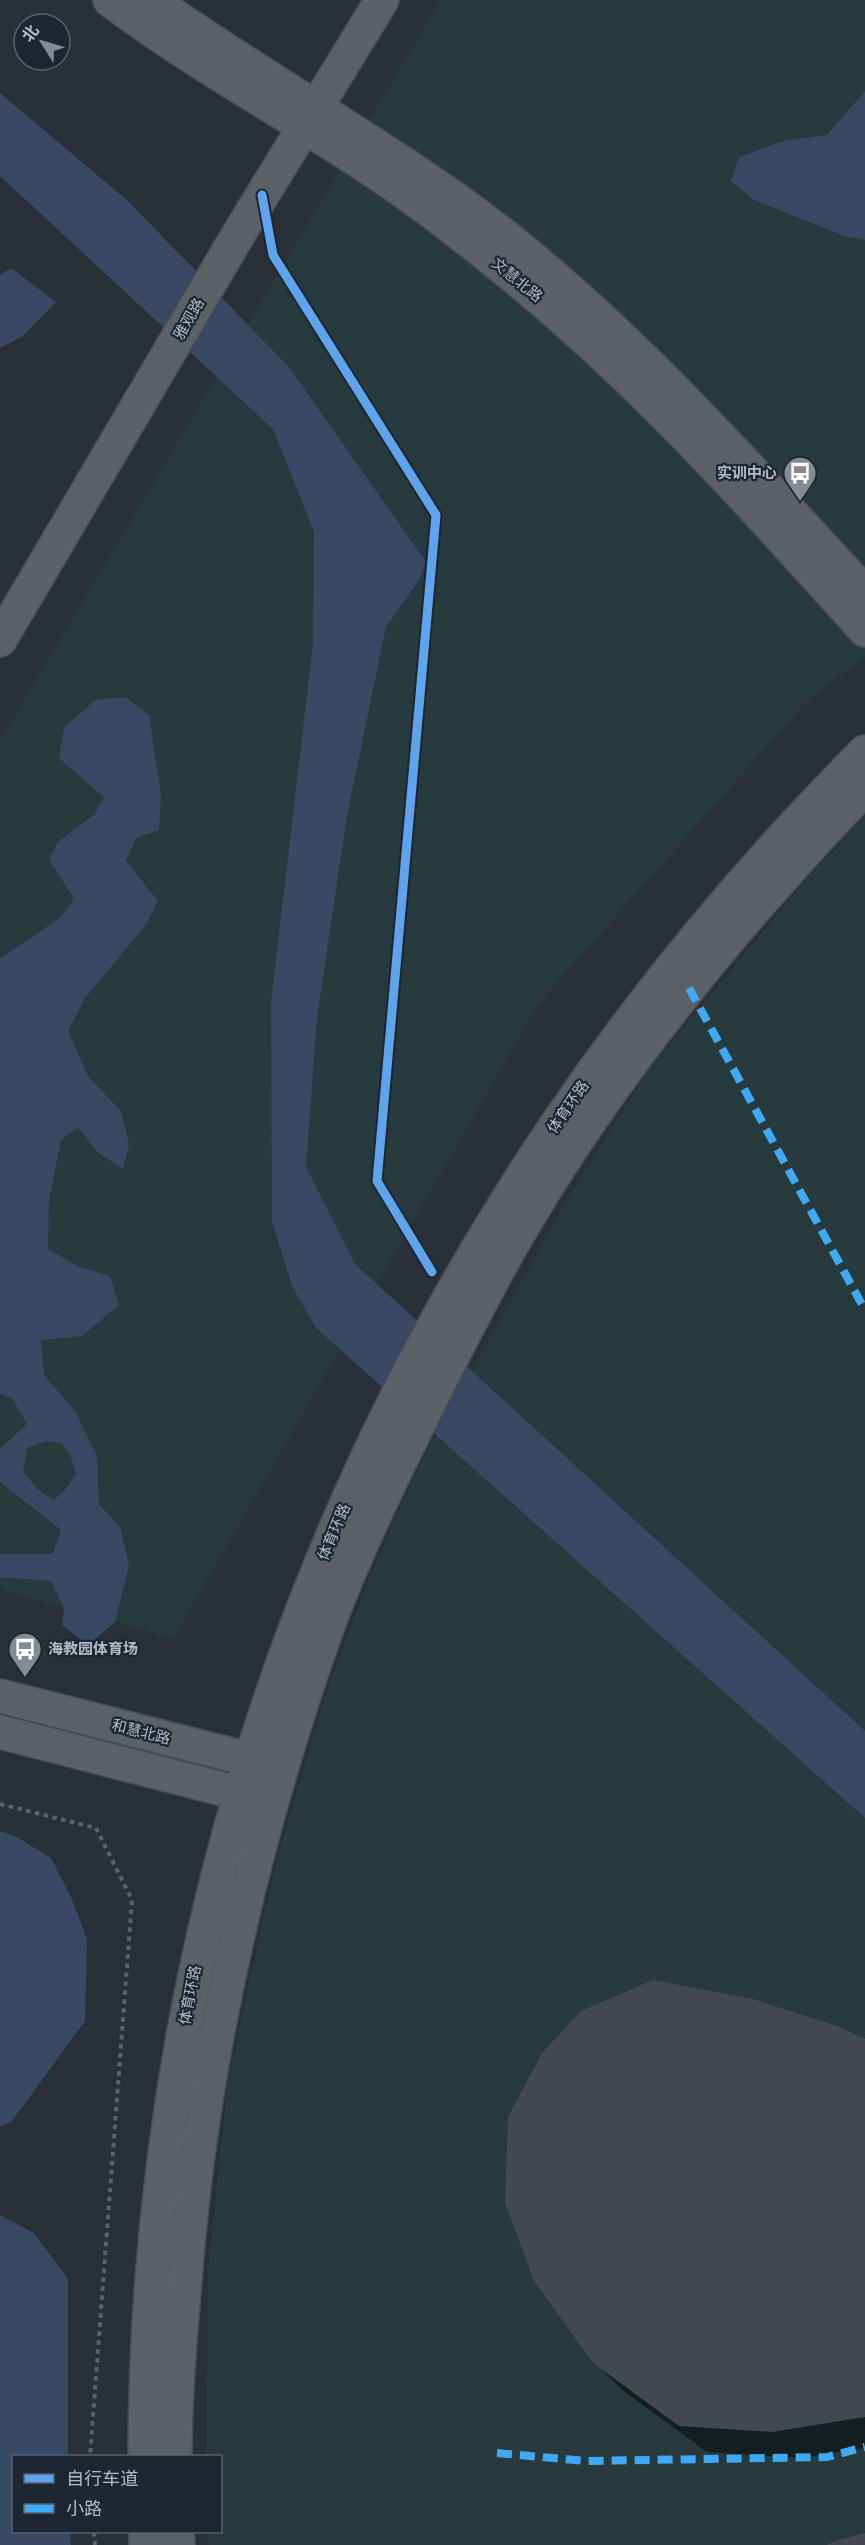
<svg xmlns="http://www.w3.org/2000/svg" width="865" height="2545" viewBox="0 0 865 2545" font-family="'DejaVu Sans','Noto Sans SC',sans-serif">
	<rect width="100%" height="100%" fill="#2a3038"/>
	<g fill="#273a3e">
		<polygon points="441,0 865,0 865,657 809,699 538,1004 173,1639 0,1589 0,741"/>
		<polygon points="865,816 865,2545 209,2545 208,2532 220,2532 220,2456 206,2456 208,2270 228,2079 276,1863 326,1693 368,1581 415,1473 560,1212 648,1070 810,875"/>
	</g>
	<g fill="#384963" fill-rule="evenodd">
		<polygon points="865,91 865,240 844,236 754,200 731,181 739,157 786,140 827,135"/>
		<polygon points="0,93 128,201 289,367 426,562 419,580 386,627 347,816 317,1018 306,1167 355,1264 865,1731 865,1818 316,1328 292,1286 272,1221 271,1002 313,643 314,532 273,429 0,176"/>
		<polygon points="11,268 56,302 23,336 0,348 0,275"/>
		<path d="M 125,697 L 149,715 L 161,795 L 159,830 L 136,838 L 126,861 L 158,901 L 146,925 L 85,998 L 68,1031 L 88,1076 L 121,1111 L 129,1144 L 123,1169 L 97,1152 L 78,1127 L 61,1140 L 49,1200 L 48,1249 L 79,1267 L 110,1276 L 119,1305 L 82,1336 L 41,1340 L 44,1375 L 75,1411 L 97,1456 L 99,1504 L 120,1527 L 129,1565 L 115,1622 L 88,1645 L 62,1625 L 64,1608 L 51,1581 L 0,1577 L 0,1554 L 53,1554 L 61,1530 L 0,1482 L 0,1449 L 27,1424 L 12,1398 L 0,1394 L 0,959 L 61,917 L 74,899 L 49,859 L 58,842 L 95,814 L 104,797 L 59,758 L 64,728 L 95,700 ZM 48,1441 L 61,1443 L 70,1454 L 76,1474 L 65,1490 L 54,1500 L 37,1489 L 23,1471 L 27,1448 Z"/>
		<polygon points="0,1831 17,1837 51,1858 71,1897 87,1939 85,2021 12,2121 0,2127"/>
		<polygon points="0,2215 34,2233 68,2279 68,2456 14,2456 14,2532 70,2532 71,2545 0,2545"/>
	</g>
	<polygon fill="#0007" points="865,2041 865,2448 800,2458 707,2452 622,2390 595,2362"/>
	<g fill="#444950">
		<polygon points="653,1980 753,1999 840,2027 865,2039 865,2417 772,2432 679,2426 593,2363 534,2281 505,2203 508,2117 542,2053 581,2011"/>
		<polygon points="865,2533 865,2545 826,2545 835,2541"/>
	</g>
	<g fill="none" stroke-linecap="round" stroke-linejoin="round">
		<defs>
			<g id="major">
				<path d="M 110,0 C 216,80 336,138 441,219 C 484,252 528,287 568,323 C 675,417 770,525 865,630"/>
				<path d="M 152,0 C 268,83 394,149 506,237 C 638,342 751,470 865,593"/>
				<polyline points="0,640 241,230 382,0"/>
				<polyline points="0,1696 272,1765"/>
				<polyline points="0,1732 261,1799"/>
				<path d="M 145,2456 C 147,1807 407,1210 865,752"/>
				<path d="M 175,2456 C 175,2397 180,2339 185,2280 C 196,2132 223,1985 261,1841 C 283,1760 307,1680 337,1602 C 367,1527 403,1455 439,1383 C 467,1328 495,1272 527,1219 C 593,1108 673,1003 758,905 C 793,866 828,825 865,789"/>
				<polyline points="146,2532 146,2545"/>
				<polyline points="177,2532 178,2545"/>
			</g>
		</defs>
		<use href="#major" stroke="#484c55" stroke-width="36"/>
		<g stroke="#5d636a" stroke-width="4" stroke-dasharray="4.5 4.5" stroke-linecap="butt">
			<polyline points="0,1804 96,1828 132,1900 90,2456"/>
			<polyline points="94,2532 95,2545"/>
		</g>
		<use href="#major" stroke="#5c6168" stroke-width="33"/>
		<g stroke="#3fa9f5" stroke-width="8" stroke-dasharray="15 8" stroke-linecap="butt">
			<polyline points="689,988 865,1310"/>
			<polyline points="497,2453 586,2461 827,2457 865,2447"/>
		</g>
		<defs>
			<polyline id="cycleway" points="262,195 273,255 436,515 377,1181 432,1272"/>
		</defs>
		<use href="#cycleway" stroke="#1d2633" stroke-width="13"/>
		<use href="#cycleway" stroke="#60a3ed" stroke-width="9"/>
	</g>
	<defs>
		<symbol id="bus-pin" viewBox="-11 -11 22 30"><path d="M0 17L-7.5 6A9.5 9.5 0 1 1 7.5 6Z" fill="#848b96" stroke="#1d2633"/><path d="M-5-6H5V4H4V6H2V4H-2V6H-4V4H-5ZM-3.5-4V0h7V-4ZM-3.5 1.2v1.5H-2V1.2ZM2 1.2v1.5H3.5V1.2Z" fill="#fff"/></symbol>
	</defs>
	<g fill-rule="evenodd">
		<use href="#bus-pin" x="781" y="454" width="38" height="52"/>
		<use href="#bus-pin" x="6" y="1630" width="38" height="52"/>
	</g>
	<g text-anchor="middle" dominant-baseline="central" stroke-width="4.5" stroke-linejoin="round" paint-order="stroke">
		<g font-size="15" fill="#b4bcc9" stroke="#1d2633">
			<text transform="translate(517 280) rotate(39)">文慧北路</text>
			<text transform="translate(189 319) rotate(-60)">雅观路</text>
			<text transform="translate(568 1107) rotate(-55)">体育环路</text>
			<text transform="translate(334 1532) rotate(-67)">体育环路</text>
			<text transform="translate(141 1732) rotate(14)">和慧北路</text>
			<text transform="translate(190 1995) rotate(-79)">体育环路</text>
		</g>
		<g font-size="15" font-weight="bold" fill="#b4bcc9" stroke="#1d2633" text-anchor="end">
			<text x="777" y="473">实训中心</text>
			<text x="48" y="1649" text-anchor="start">海教园体育场</text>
		</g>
	</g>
	<rect x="12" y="2455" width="210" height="78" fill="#1d2633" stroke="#59626f" stroke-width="1.5"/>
	<rect x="24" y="2474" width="30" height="9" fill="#60a3ed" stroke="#59626f" stroke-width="1.5"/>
	<text x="66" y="2485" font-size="18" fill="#b4bcc9">自行车道</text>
	<rect x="24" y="2504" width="30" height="9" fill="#3fa9f5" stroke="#59626f" stroke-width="1.5"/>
	<text x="66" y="2515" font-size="18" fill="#b4bcc9">小路</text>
	<g transform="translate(42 42) rotate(307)"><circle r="28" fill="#1d2633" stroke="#59626f" stroke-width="1.5"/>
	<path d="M0-4.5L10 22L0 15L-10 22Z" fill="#848b96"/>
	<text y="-9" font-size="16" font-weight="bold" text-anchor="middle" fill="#b4bcc9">北</text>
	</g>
</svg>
